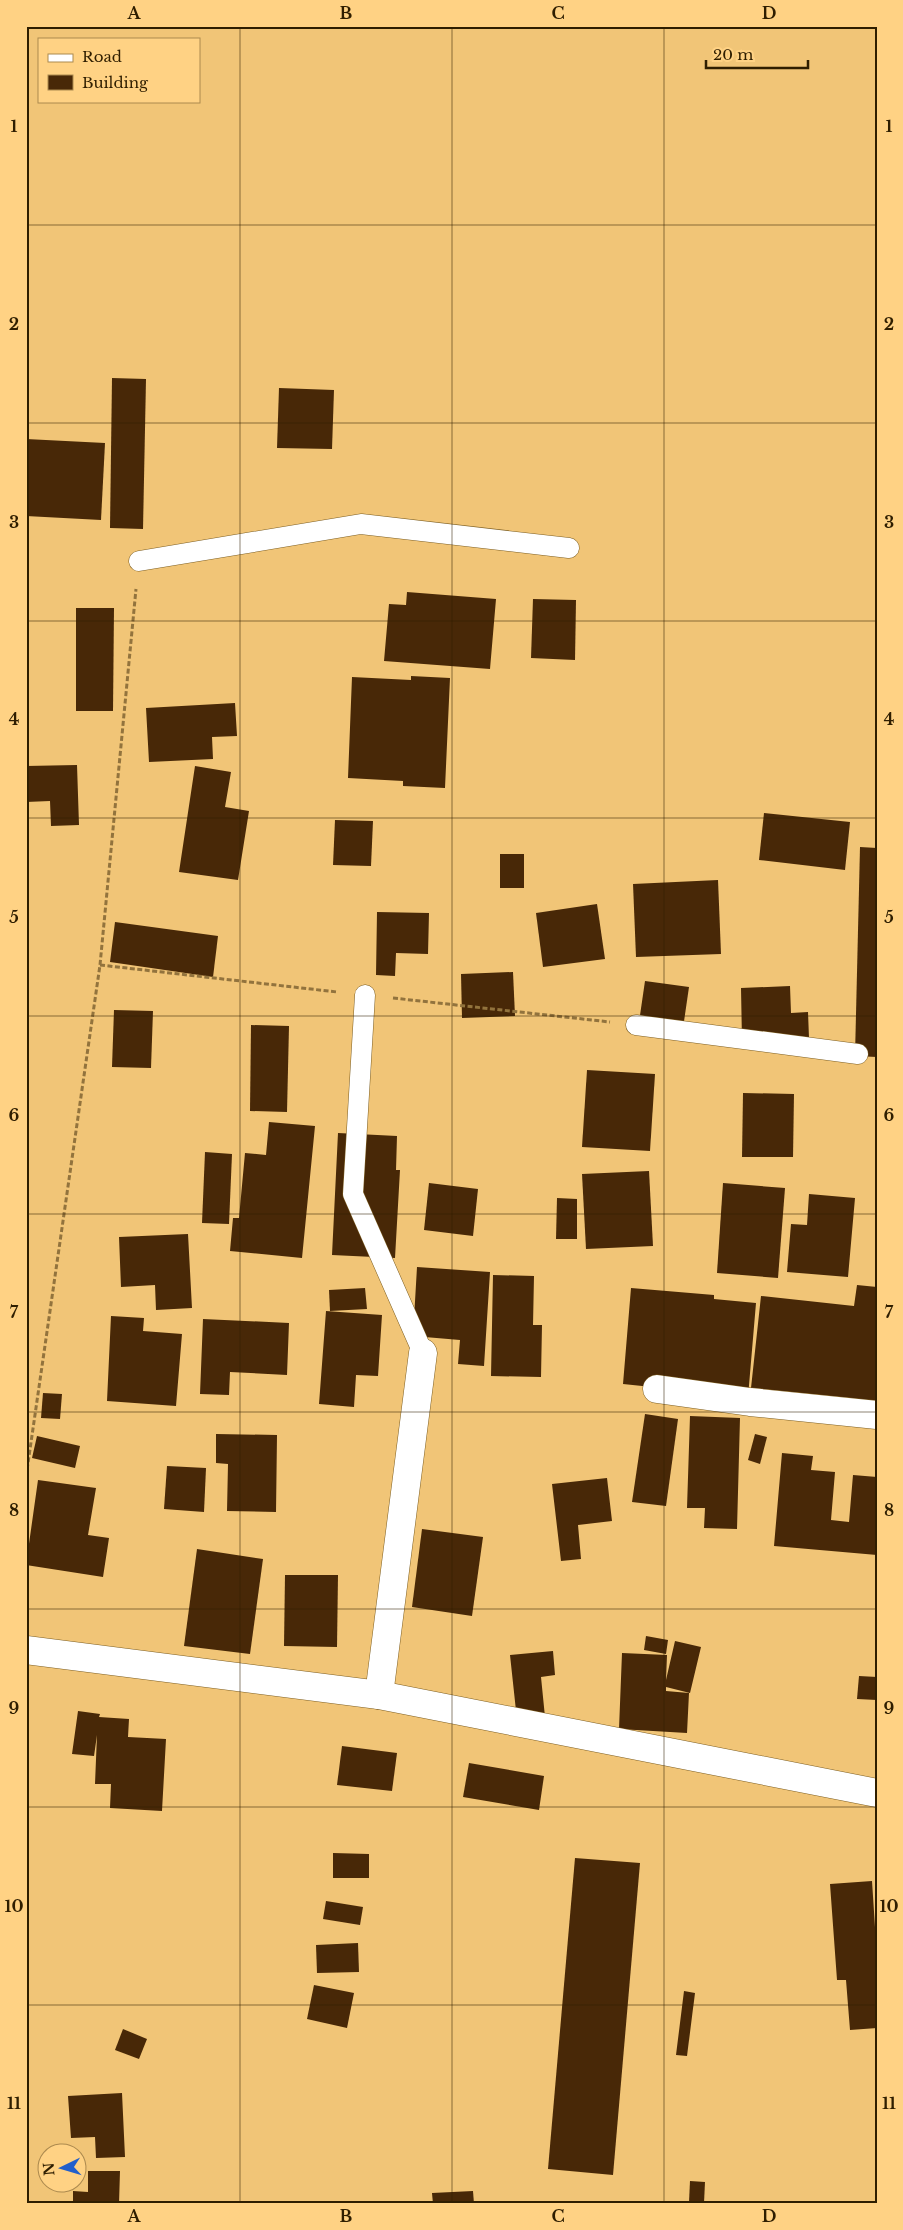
<svg xmlns="http://www.w3.org/2000/svg" width="903" height="2230" viewBox="0 0 903 2230" font-family="'Libre Baskerville',serif">
	<rect width="100%" height="100%" fill="#f1c577"/>
	<g fill="#482807">
		<polygon points="112,378 146,379 143,529 110,528"/>
		<polygon points="279,388 334,390 332,449 277,448"/>
		<polygon points="26,439 105,443 101,520 26,516"/>
		<polygon points="407,592 496,599 490,669 384,661 389,604 406,605"/>
		<polygon points="533,599 576,600 575,660 531,658"/>
		<polygon points="76,608 114,608 113,711 76,711"/>
		<polygon points="411,676 450,678 445,788 403,786 403,781 348,778 352,677 411,680"/>
		<polygon points="235,703 237,736 212,737 213,759 149,762 146,708"/>
		<polygon points="77,765 79,825 51,826 50,801 26,802 26,766"/>
		<polygon points="195,766 231,772 225,807 249,811 238,880 179,872"/>
		<polygon points="764,813 850,822 845,870 759,860"/>
		<polygon points="335,820 373,821 371,866 333,865"/>
		<polygon points="860,847 877,848 877,1057 855,1056"/>
		<rect x="500" y="854" width="24" height="34"/>
		<polygon points="718,880 721,954 636,957 633,884"/>
		<polygon points="597,904 605,959 543,967 536,913"/>
		<polygon points="377,912 429,913 428,954 396,953 395,976 376,975"/>
		<polygon points="115,922 218,936 213,977 110,962"/>
		<polygon points="513,972 515,1016 462,1018 461,974"/>
		<polygon points="645,981 689,987 682,1035 638,1029"/>
		<polygon points="790,986 791,1013 808,1012 809,1038 742,1041 741,988"/>
		<polygon points="114,1010 153,1011 151,1068 112,1067"/>
		<polygon points="251,1025 289,1026 287,1112 250,1111"/>
		<polygon points="587,1070 655,1074 650,1151 582,1147"/>
		<polygon points="743,1093 794,1094 793,1157 742,1157"/>
		<polygon points="269,1122 315,1126 302,1258 230,1251 233,1218 239,1218 245,1153 266,1155"/>
		<polygon points="338,1133 397,1136 396,1170 400,1170 395,1258 332,1255"/>
		<polygon points="205,1152 232,1154 229,1224 202,1223"/>
		<polygon points="649,1171 653,1246 586,1249 582,1174"/>
		<polygon points="429,1183 478,1189 473,1236 424,1230"/>
		<polygon points="723,1183 785,1188 778,1278 717,1273"/>
		<polygon points="809,1194 855,1198 848,1277 787,1272 791,1224 807,1225"/>
		<polygon points="557,1198 577,1199 577,1239 556,1239"/>
		<polygon points="188,1234 192,1308 156,1310 155,1285 121,1287 119,1237"/>
		<polygon points="417,1267 490,1272 484,1366 458,1364 460,1340 413,1336"/>
		<polygon points="493,1275 534,1276 533,1325 542,1325 541,1377 491,1376"/>
		<polygon points="857,1285 877,1287 877,1406 850,1404 850,1398 751,1388 761,1296 854,1306"/>
		<polygon points="365,1288 367,1309 330,1311 329,1290"/>
		<polygon points="631,1288 714,1295 714,1299 756,1303 748,1397 623,1384"/>
		<polygon points="326,1311 382,1315 378,1376 356,1375 354,1407 319,1404"/>
		<polygon points="111,1316 144,1318 143,1331 182,1334 176,1406 107,1401"/>
		<polygon points="203,1319 289,1323 287,1375 230,1372 229,1395 200,1394"/>
		<polygon points="43,1393 62,1394 60,1419 41,1418"/>
		<polygon points="645,1414 678,1419 666,1506 632,1502"/>
		<polygon points="690,1416 740,1418 737,1529 704,1528 705,1508 687,1508"/>
		<polygon points="216,1434 277,1435 276,1512 227,1511 228,1464 216,1463"/>
		<polygon points="755,1434 767,1437 760,1464 748,1460"/>
		<polygon points="37,1436 80,1446 75,1468 32,1458"/>
		<polygon points="782,1453 813,1456 811,1470 835,1472 831,1520 849,1522 853,1475 877,1477 877,1555 774,1546"/>
		<polygon points="167,1466 206,1468 204,1512 164,1509"/>
		<polygon points="607,1478 612,1521 578,1525 581,1559 561,1561 552,1484"/>
		<polygon points="38,1480 96,1488 88,1535 109,1538 103,1577 26,1565"/>
		<polygon points="422,1529 483,1537 472,1616 412,1607"/>
		<polygon points="197,1549 263,1559 250,1654 184,1646"/>
		<polygon points="285,1575 338,1575 337,1647 284,1646"/>
		<polygon points="646,1636 668,1640 666,1654 644,1650"/>
		<polygon points="675,1641 701,1647 690,1693 666,1687 666,1691 689,1693 687,1733 619,1729 622,1653 667,1655 666,1680"/>
		<polygon points="553,1651 555,1675 541,1677 545,1717 517,1720 510,1655"/>
		<polygon points="859,1676 877,1677 877,1700 857,1699"/>
		<polygon points="78,1711 100,1714 99,1717 129,1719 128,1737 166,1739 162,1811 110,1808 111,1784 95,1784 97,1735 94,1756 72,1754"/>
		<polygon points="342,1746 397,1753 392,1791 337,1785"/>
		<polygon points="469,1763 544,1776 539,1810 463,1797"/>
		<polygon points="333,1853 369,1854 369,1878 333,1878"/>
		<polygon points="575,1858 640,1863 613,2175 548,2169"/>
		<polygon points="872,1881 877,1958 877,2028 850,2030 846,1980 837,1980 830,1884"/>
		<polygon points="326,1901 363,1907 360,1925 323,1919"/>
		<polygon points="358,1943 359,1972 317,1973 316,1945"/>
		<polygon points="314,1985 354,1993 347,2028 307,2019"/>
		<polygon points="684,1991 695,1993 687,2056 676,2055"/>
		<polygon points="123,2029 147,2039 139,2059 115,2050"/>
		<polygon points="122,2093 125,2157 96,2158 95,2137 71,2138 68,2096"/>
		<polygon points="88,2171 120,2171 119,2204 73,2204 73,2191 88,2192"/>
		<polygon points="690,2181 705,2182 704,2203 689,2202"/>
		<polygon points="473,2191 474,2204 433,2204 432,2193"/>
	</g>
	<g fill="none" stroke-linecap="round" stroke-linejoin="round">
		<defs>
			<g id="lane">
				<polyline points="139,561 361,524 569,548"/>
				<polyline points="365,995 353,1194 423,1353"/>
				<polyline points="636,1025 858,1054"/>
			</g>
			<g id="street">
				<polyline points="657,1389 750,1402 877,1415"/>
				<polyline points="26,1650 379,1695 877,1793"/>
				<polyline points="379,1695 423,1353"/>
			</g>
		</defs>
		<use href="#lane" stroke="#7e5f22" stroke-width="21"/>
		<use href="#street" stroke="#7e5f22" stroke-width="29"/>
		<g stroke="#92733d" stroke-width="3" stroke-dasharray="5 2.5" stroke-linecap="butt">
			<polyline points="100,965 337,992"/>
			<polyline points="393,998 610,1022"/>
			<polyline points="26,1477 100,965 136,589"/>
		</g>
		<use href="#lane" stroke="#fff" stroke-width="20"/>
		<use href="#street" stroke="#fff" stroke-width="28"/>
	</g>
	<path fill="none" stroke="#2f1e00" stroke-width="1" stroke-opacity="0.55" d="M 240,26 L 240,2204M 452,26 L 452,2204M 664,26 L 664,2204M 26,225 L 877,225M 26,423 L 877,423M 26,621 L 877,621M 26,818 L 877,818M 26,1016 L 877,1016M 26,1214 L 877,1214M 26,1412 L 877,1412M 26,1609 L 877,1609M 26,1807 L 877,1807M 26,2005 L 877,2005"/>
	<rect width="903" height="2230" fill="none" stroke="#ffd284" stroke-width="55"/>
	<rect x="38" y="38" width="162" height="65" fill="#ffd284" stroke="#ac8a4f"/>
	<rect x="48" y="54" width="25" height="8" fill="#ffffff" stroke="#ac8a4f"/>
	<text x="82" y="62" font-size="15" fill="#2f1e00">Road</text>
	<rect x="48" y="75" width="25" height="15" fill="#482807" stroke="#ac8a4f"/>
	<text x="82" y="88" font-size="15" fill="#2f1e00">Building</text>
	<g transform="translate(62 2168) rotate(265)"><circle r="24" fill="#ffd284" stroke="#ac8a4f"/>
	<path d="M0-4L9 19L0 12L-9 19Z" fill="#225fcb"/>
	<text y="-8" font-size="14" font-weight="bold" text-anchor="middle" fill="#2f1e00">N</text>
	</g>
	<path d="M706 60v8h102v-8" fill="none" stroke="#2f1e00" stroke-width="2.5"/>
	<text x="713" y="60" font-size="15" fill="#2f1e00" stroke="#ffd284" stroke-width="4" paint-order="stroke">20 m</text>
	<rect x="28" y="28" width="848" height="2174" fill="none" stroke="#2f1e00" stroke-width="2"/>
	<g font-size="16" text-anchor="middle" font-weight="bold" fill="#2f1e00">
		<text x="134" y="19">A</text>
		<text x="346" y="19">B</text>
		<text x="558" y="19">C</text>
		<text x="769" y="19">D</text>
		<text x="14" y="132">1</text>
		<text x="889" y="132">1</text>
		<text x="14" y="330">2</text>
		<text x="889" y="330">2</text>
		<text x="14" y="528">3</text>
		<text x="889" y="528">3</text>
		<text x="14" y="725">4</text>
		<text x="889" y="725">4</text>
		<text x="14" y="923">5</text>
		<text x="889" y="923">5</text>
		<text x="14" y="1121">6</text>
		<text x="889" y="1121">6</text>
		<text x="14" y="1318">7</text>
		<text x="889" y="1318">7</text>
		<text x="14" y="1516">8</text>
		<text x="889" y="1516">8</text>
		<text x="14" y="1714">9</text>
		<text x="889" y="1714">9</text>
		<text x="14" y="1912">10</text>
		<text x="889" y="1912">10</text>
		<text x="14" y="2109">11</text>
		<text x="889" y="2109">11</text>
		<text x="134" y="2222">A</text>
		<text x="346" y="2222">B</text>
		<text x="558" y="2222">C</text>
		<text x="769" y="2222">D</text>
	</g>
</svg>
